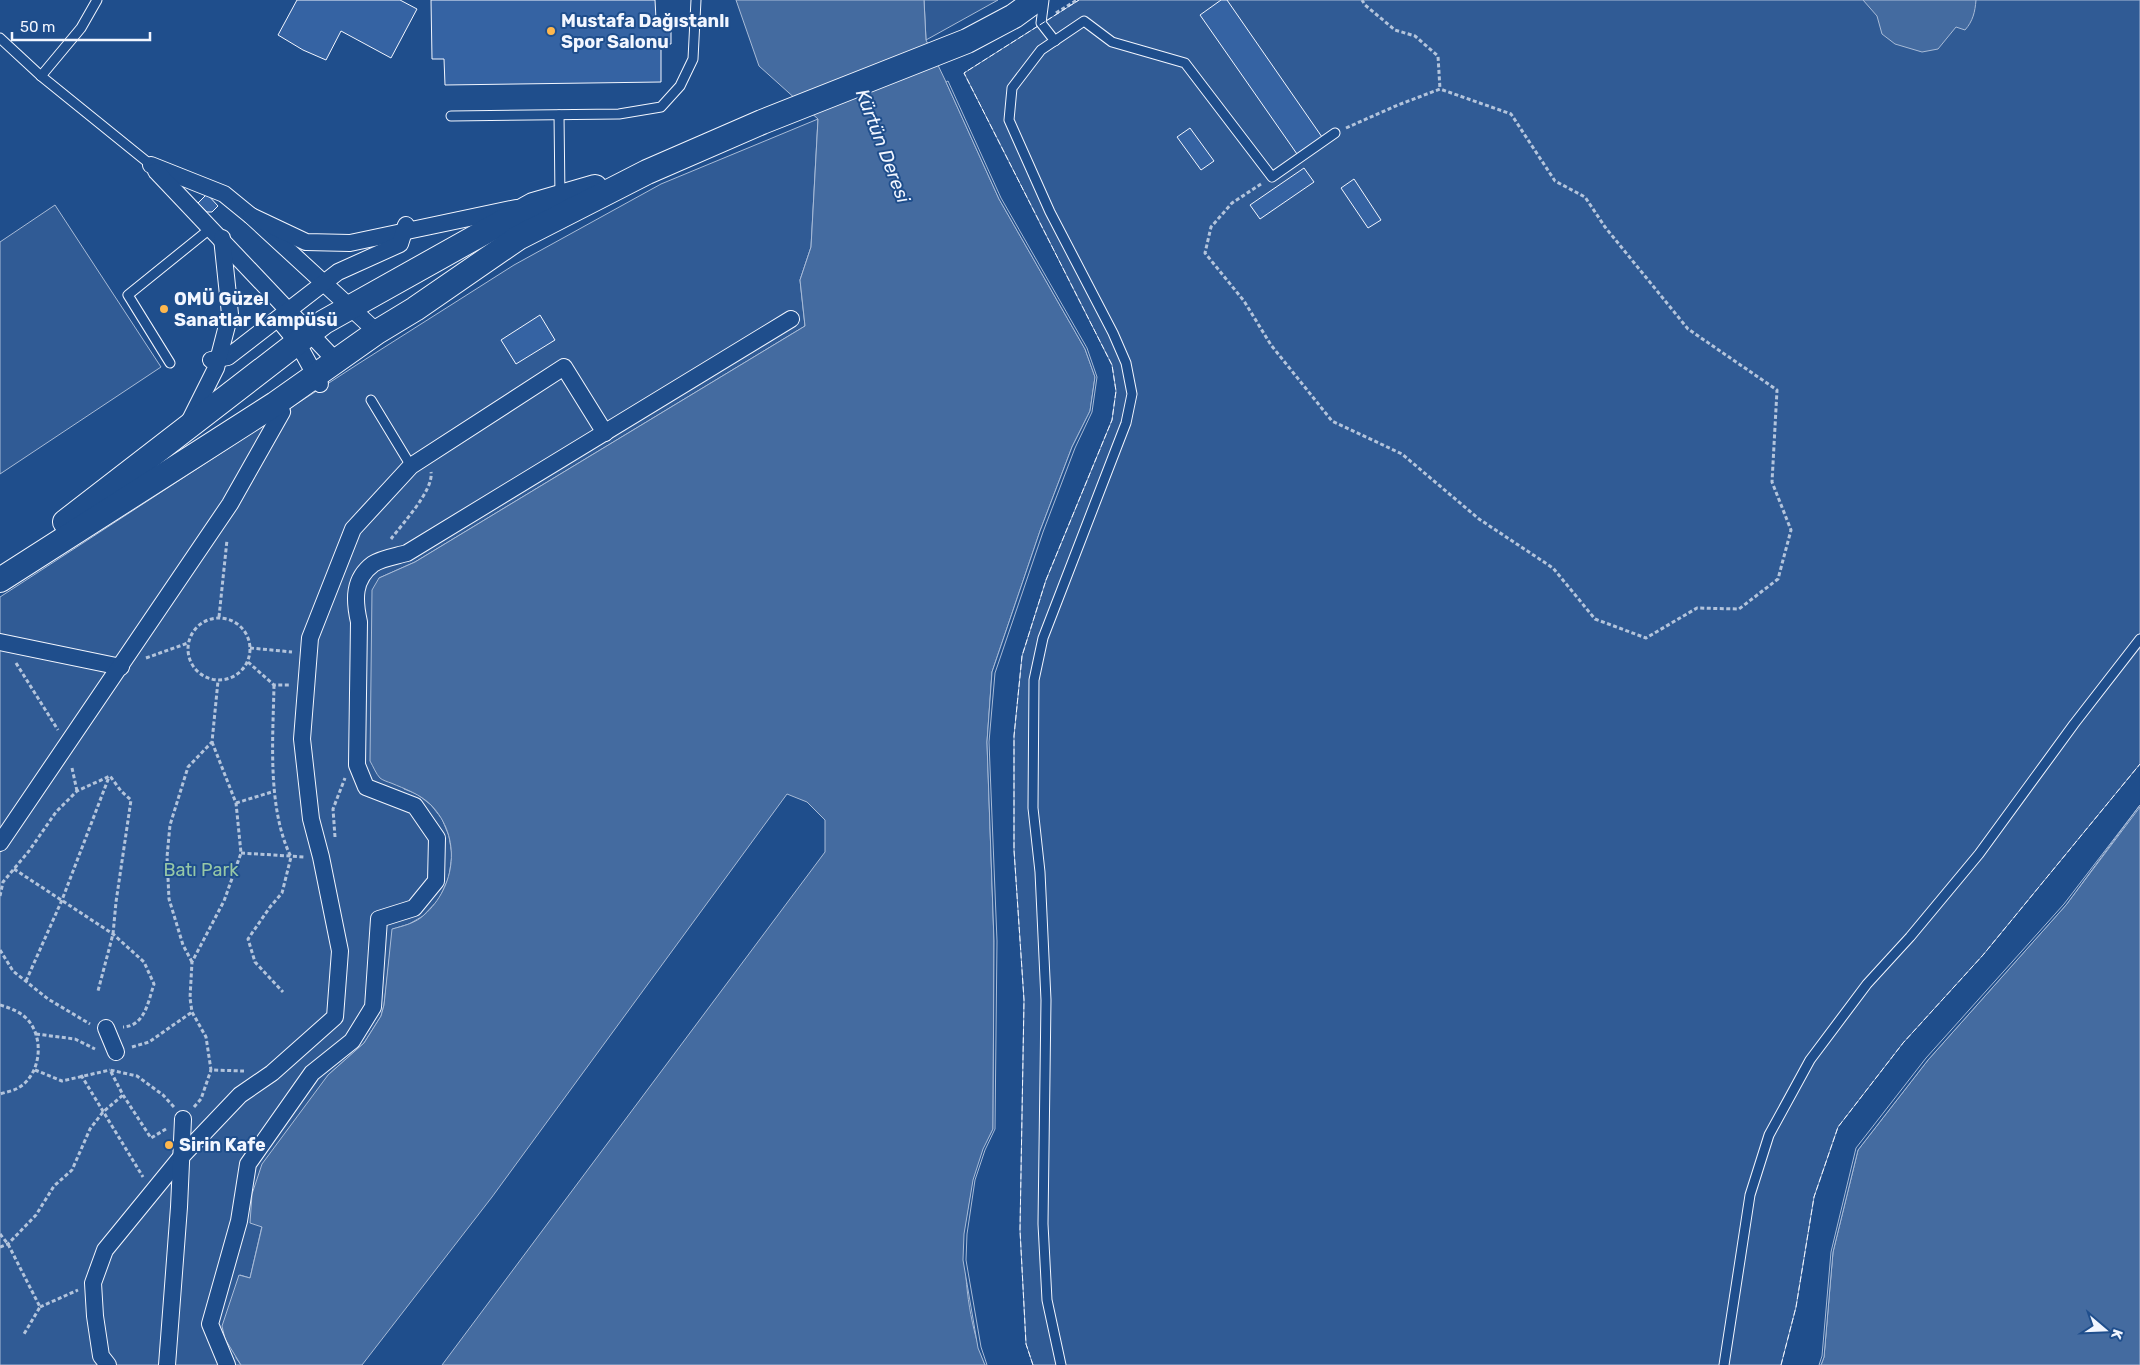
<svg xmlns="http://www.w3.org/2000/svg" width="2140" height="1365" viewBox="0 0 2140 1365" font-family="Rubik,sans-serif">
	<rect width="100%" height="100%" fill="#1f4e8c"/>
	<g fill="#305b95" stroke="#a8bbd7">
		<polygon points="924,0 998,0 926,40"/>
		<polygon points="1079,0 2140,0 2140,764 1983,955 1903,1043 1838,1127 1814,1197 1796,1307 1781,1365 1033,1365 1026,1344 1020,1230 1024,1000 1014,850 1014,736 1022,656 1046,580 1112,420 1116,391 1112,365 964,73"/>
		<polygon points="818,119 811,247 800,280 805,326 415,562 379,578 404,789 417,794 431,805 442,819 449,836 452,855 449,877 439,899 423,916 409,924 393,929 384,1005 381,1016 364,1043 328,1075 262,1226 250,1278 240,1275 236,1358 241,1365 0,1365 0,597 358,364 514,265 661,184"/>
		<polygon points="55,205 161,367 0,474 0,242"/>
	</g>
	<g fill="#446ba0" stroke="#a8bbd7">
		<path d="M 736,0 L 924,0 L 926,40 L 946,82 L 999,199 L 1085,349 L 1095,377 L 1090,411 L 1072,447 L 1040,531 L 992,672 L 987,742 L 994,941 L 993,1129 C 958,1199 957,1292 985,1365 L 442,1365 L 825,852 L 825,820 L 807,802 L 787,794 L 492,1197 L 362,1365 L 241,1365 L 225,1339 L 222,1326 L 239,1275 L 250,1278 L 262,1227 L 250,1223 L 252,1194 L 262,1164 L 328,1075 L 364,1043 L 381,1016 L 384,1005 L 392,929 C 403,926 416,923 424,915 C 456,887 462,837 431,805 C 420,794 405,789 391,783 C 388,782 382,780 380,778 C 376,774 373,766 370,761 L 372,590 L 379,578 L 415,562 L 805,326 L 800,280 L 811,247 L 818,119 L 759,66 Z"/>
		<path d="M 1863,0 L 1976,0 C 1975,12 1973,21 1965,30 L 1956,27 L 1938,49 L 1922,52 L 1895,44 L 1882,34 L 1877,16 Z"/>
		<polygon points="2140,807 2140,1365 1821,1365 1824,1357 1833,1252 1858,1150 1928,1060 2066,905"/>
	</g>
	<g fill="#1f4e8c" stroke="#a8bbd7">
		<polygon points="948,81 1001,198 1087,348 1097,377 1092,412 1075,448 1043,532 995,673 989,742 997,941 995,1129 985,1150 975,1180 967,1234 966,1260 981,1347 987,1365 985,1365 978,1348 963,1260 964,1234 973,1180 983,1149 993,1129 994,941 987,742 992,672 1040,531 1072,447 1090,411 1095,377 1085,349 999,199 946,82"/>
		<polygon points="2140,805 2066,905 1928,1060 1858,1150 1833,1252 1824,1357 1821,1365 1819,1365 1822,1356 1831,1252 1856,1148 1926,1058 2064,904"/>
	</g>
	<g fill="#3563a3" stroke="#f2f6ff">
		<polygon points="297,0 400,0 417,9 391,58 341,31 326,60 303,50 278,35"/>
		<polygon points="431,0 655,0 656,19 671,19 671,44 661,44 661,82 445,85 444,59 432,59"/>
		<polygon points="1221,0 1227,0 1322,137 1297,154 1200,15"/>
		<polygon points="1190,128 1214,161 1201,170 1177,137"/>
		<polygon points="1304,168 1314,182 1260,219 1250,205"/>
		<polygon points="1354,179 1381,220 1368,228 1341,188"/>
		<polygon points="207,194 218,206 212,212 207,212 198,203"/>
		<polygon points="540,315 555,340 516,364 501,340"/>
	</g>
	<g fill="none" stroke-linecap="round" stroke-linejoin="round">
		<defs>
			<g id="lane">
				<polyline points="1044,0 1041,23 1055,41"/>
				<polyline points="0,38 41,76 151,165"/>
				<polyline points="41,76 81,28 97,0"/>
				<polyline points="559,115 560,197"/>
				<polyline points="451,116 619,114 661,107 680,86 693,59 696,0"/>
				<polyline points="170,363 128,295 211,228"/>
				<polyline points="371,400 411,466"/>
				<polyline points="1061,1365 1047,1300 1043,1224 1046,1000 1040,872 1033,808 1034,680 1043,638 1126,423 1132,394 1126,363 1113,333 1050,212 1009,120 1012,88 1041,50 1084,21 1112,42 1185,63 1272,177 1335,133"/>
				<polyline points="1724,1365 1750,1195 1769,1135 1810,1060 1867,984 1910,937 1979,854 2074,724 2140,639"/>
			</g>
			<g id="street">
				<polyline points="151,165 224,194 251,216 377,332"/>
				<polyline points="156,171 336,361"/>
				<polyline points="251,216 306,242 350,243 516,208"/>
				<polyline points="278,319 297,342 320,384"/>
				<polyline points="211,360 228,357 338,272 400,244 406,225"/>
				<polyline points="189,422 216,368 230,314 222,238"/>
				<polyline points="0,642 121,667"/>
				<polyline points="0,843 230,504 282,412 275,404"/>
				<polyline points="106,1028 116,1052"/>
				<polyline points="108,1365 101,1356 95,1316 93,1283 105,1250 181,1157 240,1095 272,1073 335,1017 340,951 321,857 311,819 302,739 310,638 353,529 411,466 564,367 605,433"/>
				<polyline points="167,1365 179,1207 183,1119"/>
				<path d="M 227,1365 L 210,1324 L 239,1221 L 248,1164 L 312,1073 L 352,1041 L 373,1007 L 379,919 L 414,908 L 436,881 L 437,838 L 415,806 L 366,787 L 357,765 L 359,622 C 354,600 353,579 373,564 C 382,558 397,556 407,553 L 791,319"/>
			</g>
			<g id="secondary">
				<polyline points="65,522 324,322 533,205 595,187"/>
				<polyline points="0,580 275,404 377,332 415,309 518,238 647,172 762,122 967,41 1014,16 1036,0"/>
			</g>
		</defs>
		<use href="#lane" stroke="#f2f6ff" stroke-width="11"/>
		<use href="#street" stroke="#f2f6ff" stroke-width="18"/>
		<use href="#secondary" stroke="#f2f6ff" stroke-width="26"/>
		<g stroke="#b3c4dc" stroke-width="3" stroke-dasharray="4 2.5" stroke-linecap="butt">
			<polyline points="1056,13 1077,0"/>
			<polyline points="1346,128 1398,105 1440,89 1438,56 1415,36 1395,30 1365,5 1362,0"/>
			<polyline points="1261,184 1232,203 1211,227 1205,253 1244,301 1271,345 1332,421 1402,454 1479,519 1553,568 1595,619 1646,638 1697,608 1739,609 1778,579 1791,530 1772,482 1777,390 1688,329 1605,227 1585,197 1555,181 1511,114 1440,89"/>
			<path d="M 391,539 C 402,524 434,490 431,472"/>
			<polyline points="219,617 227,540"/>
			<circle cx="219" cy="649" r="31"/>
			<polyline points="250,648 292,652"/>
			<polyline points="146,658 188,643"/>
			<polyline points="248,662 274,685 291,685"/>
			<polyline points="16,663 58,730"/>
			<path d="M 274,685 C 273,739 267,808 291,857 L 282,893 L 270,907 L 248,939 L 255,962 L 283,992"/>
			<polyline points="212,742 236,803 241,853 224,901 192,962 190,998 192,1012 206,1037 211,1070 244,1071"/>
			<polyline points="72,768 77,791"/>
			<polyline points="236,803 275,791"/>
			<polyline points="335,837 333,809 345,778"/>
			<polyline points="241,853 305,857"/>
			<path d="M 14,869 L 113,934 L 144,962 L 154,984 C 148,1002 145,1026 123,1027"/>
			<polyline points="0,896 3,882 29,851 56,812 77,791 110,776 121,791 131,800 116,902 113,934 98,991"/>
			<polyline points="0,950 13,971 48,999 90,1024"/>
			<polyline points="192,962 183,945 169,899 167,857 170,825 188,767 212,742 218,681"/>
			<polyline points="26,981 62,900 109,777"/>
			<path d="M 0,1005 C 10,1008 19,1011 27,1019 C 45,1038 41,1075 18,1088 C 13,1091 6,1092 0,1094"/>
			<polyline points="36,1034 75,1039 95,1049"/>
			<polyline points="132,1047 149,1042 192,1012"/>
			<polyline points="35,1070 62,1081 110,1070"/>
			<polyline points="81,1075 143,1177"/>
			<polyline points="194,1107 201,1099 211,1070"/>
			<polyline points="166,1129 151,1138 123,1095 110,1070 137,1076 163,1095 174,1107"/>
			<polyline points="0,1234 8,1244 40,1307 24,1334"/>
			<polyline points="0,1247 8,1244 36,1215 54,1186 72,1170 90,1129 103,1112 123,1095"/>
			<polyline points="40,1307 78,1290"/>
		</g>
		<use href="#lane" stroke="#1f4e8c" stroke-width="9"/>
		<use href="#street" stroke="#1f4e8c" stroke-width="16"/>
		<use href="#secondary" stroke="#1f4e8c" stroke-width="24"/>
		<g stroke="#f2f6ff" stroke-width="1" stroke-dasharray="6 2.5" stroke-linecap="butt">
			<polyline points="1033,1365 1026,1344 1020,1230 1024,1000 1014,850 1014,736 1022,656 1046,580 1112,420 1116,391 1112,365 964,73 1079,0"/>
			<polyline points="1781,1365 1796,1307 1814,1197 1838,1127 1903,1043 1983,955 2140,764"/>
		</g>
	</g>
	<g fill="#ffb74d" stroke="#1f4e8c" stroke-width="2">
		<circle cx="551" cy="31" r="5"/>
		<circle cx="164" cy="309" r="5"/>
		<circle cx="169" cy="1145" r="5"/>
	</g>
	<g text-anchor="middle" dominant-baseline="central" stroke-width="4" stroke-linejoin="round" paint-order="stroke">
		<g font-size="18" font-weight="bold" fill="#f2f6ff" stroke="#1f4e8c" text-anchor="start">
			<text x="561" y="21">Mustafa Dağıstanlı<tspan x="561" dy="21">Spor Salonu</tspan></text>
			<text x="174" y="299">OMÜ Güzel<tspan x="174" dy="21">Sanatlar Kampüsü</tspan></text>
			<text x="179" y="1145">Sirin Kafe</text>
		</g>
		<g font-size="18" fill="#97c8a6" stroke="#1f4e8c">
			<text x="201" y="870">Batı Park</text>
		</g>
		<g font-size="19" font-style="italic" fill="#f2f6ff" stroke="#1f4e8c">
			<text transform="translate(883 146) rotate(69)">Kürtün Deresi</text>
		</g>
	</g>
	<g transform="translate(2105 1330) rotate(109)" stroke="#1f4e8c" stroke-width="4" paint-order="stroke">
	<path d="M0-4L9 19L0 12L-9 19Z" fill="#f2f6ff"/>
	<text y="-8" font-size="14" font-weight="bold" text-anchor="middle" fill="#f2f6ff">K</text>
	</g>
	<path d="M12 32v8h138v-8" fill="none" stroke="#f2f6ff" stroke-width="2.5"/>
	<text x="20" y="32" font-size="15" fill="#f2f6ff" stroke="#1f4e8c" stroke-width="4" paint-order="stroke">50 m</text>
</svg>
